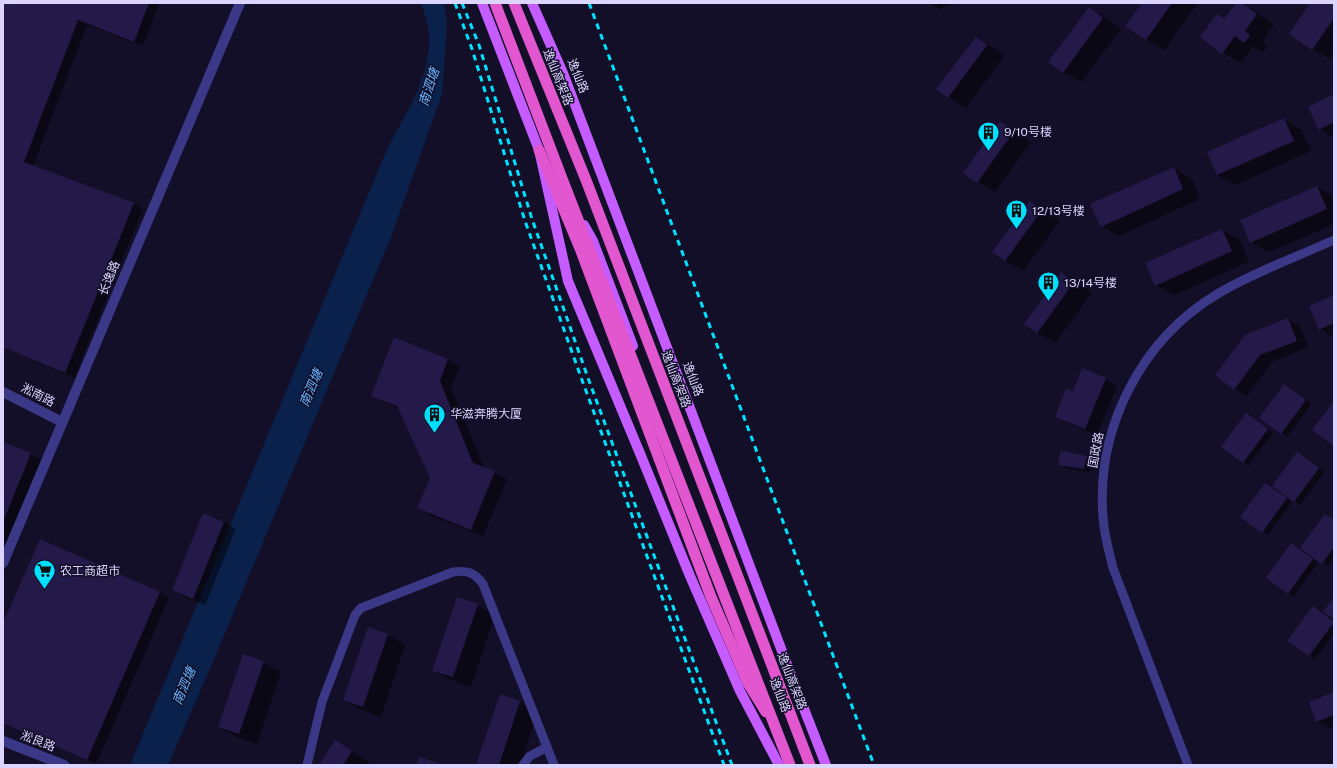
<svg xmlns="http://www.w3.org/2000/svg" width="1337" height="768" viewBox="0 0 1337 768" font-family="'Public Sans','Noto Sans SC',sans-serif">
	<rect width="100%" height="100%" fill="#130f28"/>
	<path fill="#0a214b" d="M 421,3 L 444,3 L 447,24 L 442,94 L 391,237 L 212,664 L 168,765 L 130,765 L 388,147 C 405,115 429,79 429,42 C 430,29 425,16 421,3 Z"/>
	<g fill="#0007">
		<polygon points="3,3 159,3 143,46 87,25 33,166 134,204 143,209 74,378 3,347"/>
		<polygon points="930,3 953,3 940,9"/>
		<polygon points="1143,3 1198,3 1164,50 1146,39"/>
		<polygon points="1237,3 1241,3 1256,12 1274,25 1262,42 1267,46 1262,52 1253,46 1241,63 1223,53 1225,20"/>
		<polygon points="1311,3 1334,3 1334,53 1330,59 1312,49"/>
		<polygon points="1089,8 1107,19 1121,29 1081,82 1063,72"/>
		<polygon points="976,38 994,48 1004,56 966,108 948,97"/>
		<polygon points="1334,95 1334,137 1319,129"/>
		<polygon points="1284,119 1301,130 1311,151 1235,185 1217,175"/>
		<polygon points="1000,122 1031,142 995,192 964,173"/>
		<polygon points="1174,168 1192,179 1200,199 1119,236 1101,226"/>
		<polygon points="1317,187 1334,197 1334,224 1269,252 1251,242"/>
		<polygon points="1031,202 1060,221 1023,271 1005,260"/>
		<polygon points="1222,230 1240,240 1249,262 1174,295 1156,285"/>
		<polygon points="1062,273 1092,293 1055,343 1037,332"/>
		<polygon points="1334,297 1334,335 1332,336 1320,329"/>
		<polygon points="1288,319 1300,326 1308,347 1272,362 1247,396 1235,389 1216,375"/>
		<polygon points="395,338 448,360 460,367 451,388 484,468 507,479 483,536 430,515 418,508 431,478 398,408 372,395"/>
		<polygon points="1105,379 1117,386 1097,435 1068,423 1056,416"/>
		<polygon points="1290,389 1311,404 1287,437 1261,418"/>
		<polygon points="1246,414 1273,433 1249,465 1243,462"/>
		<polygon points="3,443 31,454 49,465 3,575"/>
		<polygon points="1086,457 1092,460 1090,472 1065,468 1060,464"/>
		<polygon points="1303,457 1324,472 1300,505 1274,486"/>
		<polygon points="1266,484 1292,502 1268,535 1263,532"/>
		<polygon points="204,514 224,522 236,529 205,605 185,597 173,590"/>
		<polygon points="1334,520 1334,558 1328,566 1322,563"/>
		<polygon points="40,541 160,592 169,598 96,764 3,723 3,626"/>
		<polygon points="1297,548 1318,563 1294,596 1288,593"/>
		<polygon points="477,605 495,615 471,687 451,680 434,670"/>
		<polygon points="1318,611 1334,622 1334,633 1315,659 1289,640"/>
		<polygon points="388,635 405,645 381,717 362,710 344,700"/>
		<polygon points="263,662 281,672 257,744 237,737 219,727"/>
		<polygon points="1334,693 1334,727 1329,728 1317,721"/>
		<polygon points="500,695 520,702 538,712 520,765 477,765"/>
		<polygon points="335,741 369,762 368,765 320,765"/>
	</g>
	<g fill="#241a49">
		<polygon points="3,3 149,3 134,42 78,20 24,162 134,203 65,373 3,347"/>
		<polygon points="1142,3 1172,3 1146,40 1125,26"/>
		<polygon points="1236,3 1242,3 1257,14 1245,31 1250,35 1244,43 1235,36 1222,54 1200,37 1217,14 1224,19"/>
		<polygon points="1310,3 1334,3 1334,18 1312,50 1289,34"/>
		<polygon points="1089,7 1103,18 1063,73 1048,62"/>
		<polygon points="976,37 987,45 948,98 936,89"/>
		<polygon points="1334,94 1334,122 1319,130 1308,107"/>
		<polygon points="1284,118 1294,141 1217,175 1207,152"/>
		<polygon points="1000,121 1014,131 977,183 963,173"/>
		<polygon points="1174,167 1183,189 1101,227 1090,204"/>
		<polygon points="1317,186 1327,209 1250,243 1240,220"/>
		<polygon points="1030,201 1042,210 1005,261 992,252"/>
		<polygon points="1222,229 1232,251 1155,286 1145,263"/>
		<polygon points="1061,272 1074,282 1037,333 1024,324"/>
		<polygon points="1334,295 1334,323 1319,330 1309,306"/>
		<polygon points="1288,318 1297,341 1260,355 1234,390 1215,375 1245,335"/>
		<polygon points="394,337 448,359 440,381 473,463 495,471 471,530 417,508 430,478 397,406 371,396"/>
		<polygon points="1082,368 1106,378 1085,429 1055,417 1066,389 1073,391"/>
		<polygon points="1284,384 1306,400 1281,434 1259,418"/>
		<polygon points="1334,401 1334,446 1312,430"/>
		<polygon points="1246,413 1268,429 1243,463 1221,447"/>
		<polygon points="3,442 31,453 3,522"/>
		<polygon points="1061,451 1087,456 1084,469 1058,465"/>
		<polygon points="1297,452 1319,468 1294,502 1272,486"/>
		<polygon points="1265,483 1287,498 1262,533 1240,517"/>
		<polygon points="203,513 224,522 193,599 172,590"/>
		<polygon points="1325,514 1334,520 1334,547 1322,564 1300,548"/>
		<polygon points="40,539 160,592 87,760 3,723 3,623"/>
		<polygon points="1291,543 1313,559 1288,594 1266,578"/>
		<polygon points="457,597 478,604 453,677 432,671"/>
		<polygon points="1334,597 1334,619 1323,612"/>
		<polygon points="1313,606 1334,622 1309,656 1287,641"/>
		<polygon points="368,627 388,634 363,707 343,700"/>
		<polygon points="243,654 264,661 239,734 218,727"/>
		<polygon points="1334,692 1334,715 1316,722 1309,702"/>
		<polygon points="500,694 520,701 499,765 476,765"/>
		<polygon points="335,740 352,751 343,765 319,765"/>
		<polygon points="419,757 439,763 439,765 416,765"/>
	</g>
	<g fill="none" stroke-linecap="round" stroke-linejoin="round">
		<g stroke="#3c3888" stroke-width="9">
			<path d="M 307,765 L 322,702 L 355,615 L 361,608 L 453,572 C 467,570 474,572 483,584 L 554,765"/>
			<polyline points="523,765 530,756 547,747"/>
			<path d="M 1188,765 L 1113,568 C 1109,551 1104,535 1103,517 C 1096,428 1141,339 1219,293 C 1255,272 1296,257 1334,240"/>
		</g>
		<g stroke="#3c3888" stroke-width="10">
			<polyline points="3,392 62,422"/>
			<polyline points="3,563 240,3"/>
			<polyline points="3,741 64,765"/>
		</g>
		<g stroke="#c55cff" stroke-width="10">
			<polyline points="482,3 539,150 568,281 639,451 690,576 740,691 779,765"/>
			<polyline points="532,3 563,73 799,696 826,765"/>
			<polyline points="584,225 593,241 633,346"/>
		</g>
		<g stroke="#e256d0" stroke-width="11">
			<polyline points="514,3 586,180 810,765"/>
			<polyline points="539,150 581,251 711,597 748,683 766,712"/>
		</g>
		<g stroke="#01e1ff" stroke-width="3" stroke-dasharray="6 5" stroke-linecap="butt">
			<polyline points="455,3 472,49 525,221 582,380 724,765"/>
			<polyline points="462,3 479,45 532,219 588,378 732,765"/>
			<polyline points="589,3 874,765"/>
		</g>
		<polyline stroke="#e256d0" stroke-width="11" points="495,3 563,181 790,765"/>
	</g>
	<defs>
		<symbol id="building-pin" viewBox="-11 -11 22 30"><path d="M0 17L-7.5 6A9.5 9.5 0 1 1 7.5 6Z" fill="#01e1ff" stroke="#130f28"/><path d="M-4-6H4V6H1V3H-1V6H-4ZM-2.5-4.3h1.7v1.8h-1.7ZM.8-4.3h1.7v1.8H.8ZM-2.5-1h1.7V.8h-1.7ZM.8-1h1.7V.8H.8Z" fill="#111"/></symbol>
		<symbol id="supermarket-pin" viewBox="-11 -11 22 30"><path d="M0 17L-7.5 6A9.5 9.5 0 1 1 7.5 6Z" fill="#01e1ff" stroke="#130f28"/><path d="M-6-5.5h2.5l.6 2H6L4.5 2H-2.5L-4.4-4H-6ZM-1.5 3.2a1.3 1.3 0 1 0 .1 0ZM3 3.2a1.3 1.3 0 1 0 .1 0Z" fill="#111"/></symbol>
	</defs>
	<g fill-rule="evenodd">
		<use href="#building-pin" x="976" y="120" width="25" height="34"/>
		<use href="#building-pin" x="1004" y="198" width="25" height="34"/>
		<use href="#building-pin" x="1036" y="270" width="25" height="34"/>
		<use href="#building-pin" x="422" y="402" width="25" height="34"/>
		<use href="#supermarket-pin" x="32" y="558" width="25" height="34"/>
	</g>
	<g text-anchor="middle" dominant-baseline="central" stroke-width="3" stroke-linejoin="round" paint-order="stroke">
		<g font-size="12" fill="#dbd5ff" stroke="#130f28">
			<text transform="translate(578 76) rotate(68)">逸仙路</text>
			<text transform="translate(558 77) rotate(68)">逸仙高架路</text>
			<text transform="translate(109 278) rotate(-67)">长逸路</text>
			<text transform="translate(676 379) rotate(69)">逸仙高架路</text>
			<text transform="translate(693 379) rotate(69)">逸仙路</text>
			<text transform="translate(38 395) rotate(27)">淞南路</text>
			<text transform="translate(1096 450) rotate(-79)">国政路</text>
			<text transform="translate(792 681) rotate(69)">逸仙高架路</text>
			<text transform="translate(780 695) rotate(69)">逸仙路</text>
			<text transform="translate(38 741) rotate(21)">淞良路</text>
		</g>
		<g font-size="12" fill="#dbd5ff" stroke="#130f28" text-anchor="start">
			<text x="1004" y="132">9/10号楼</text>
			<text x="1032" y="211">12/13号楼</text>
			<text x="1064" y="283">13/14号楼</text>
			<text x="450" y="414">华滋奔腾大厦</text>
			<text x="60" y="571">农工商超市</text>
		</g>
		<g font-size="13" font-style="italic" fill="#63b4ff" stroke="#130f28">
			<text transform="translate(429 87) rotate(-72)">南泗塘</text>
			<text transform="translate(311 388) rotate(-67)">南泗塘</text>
			<text transform="translate(184 686) rotate(-67)">南泗塘</text>
		</g>
	</g>
	<rect width="1337" height="768" fill="none" stroke="#dbd5ff" stroke-width="8"/>
</svg>
